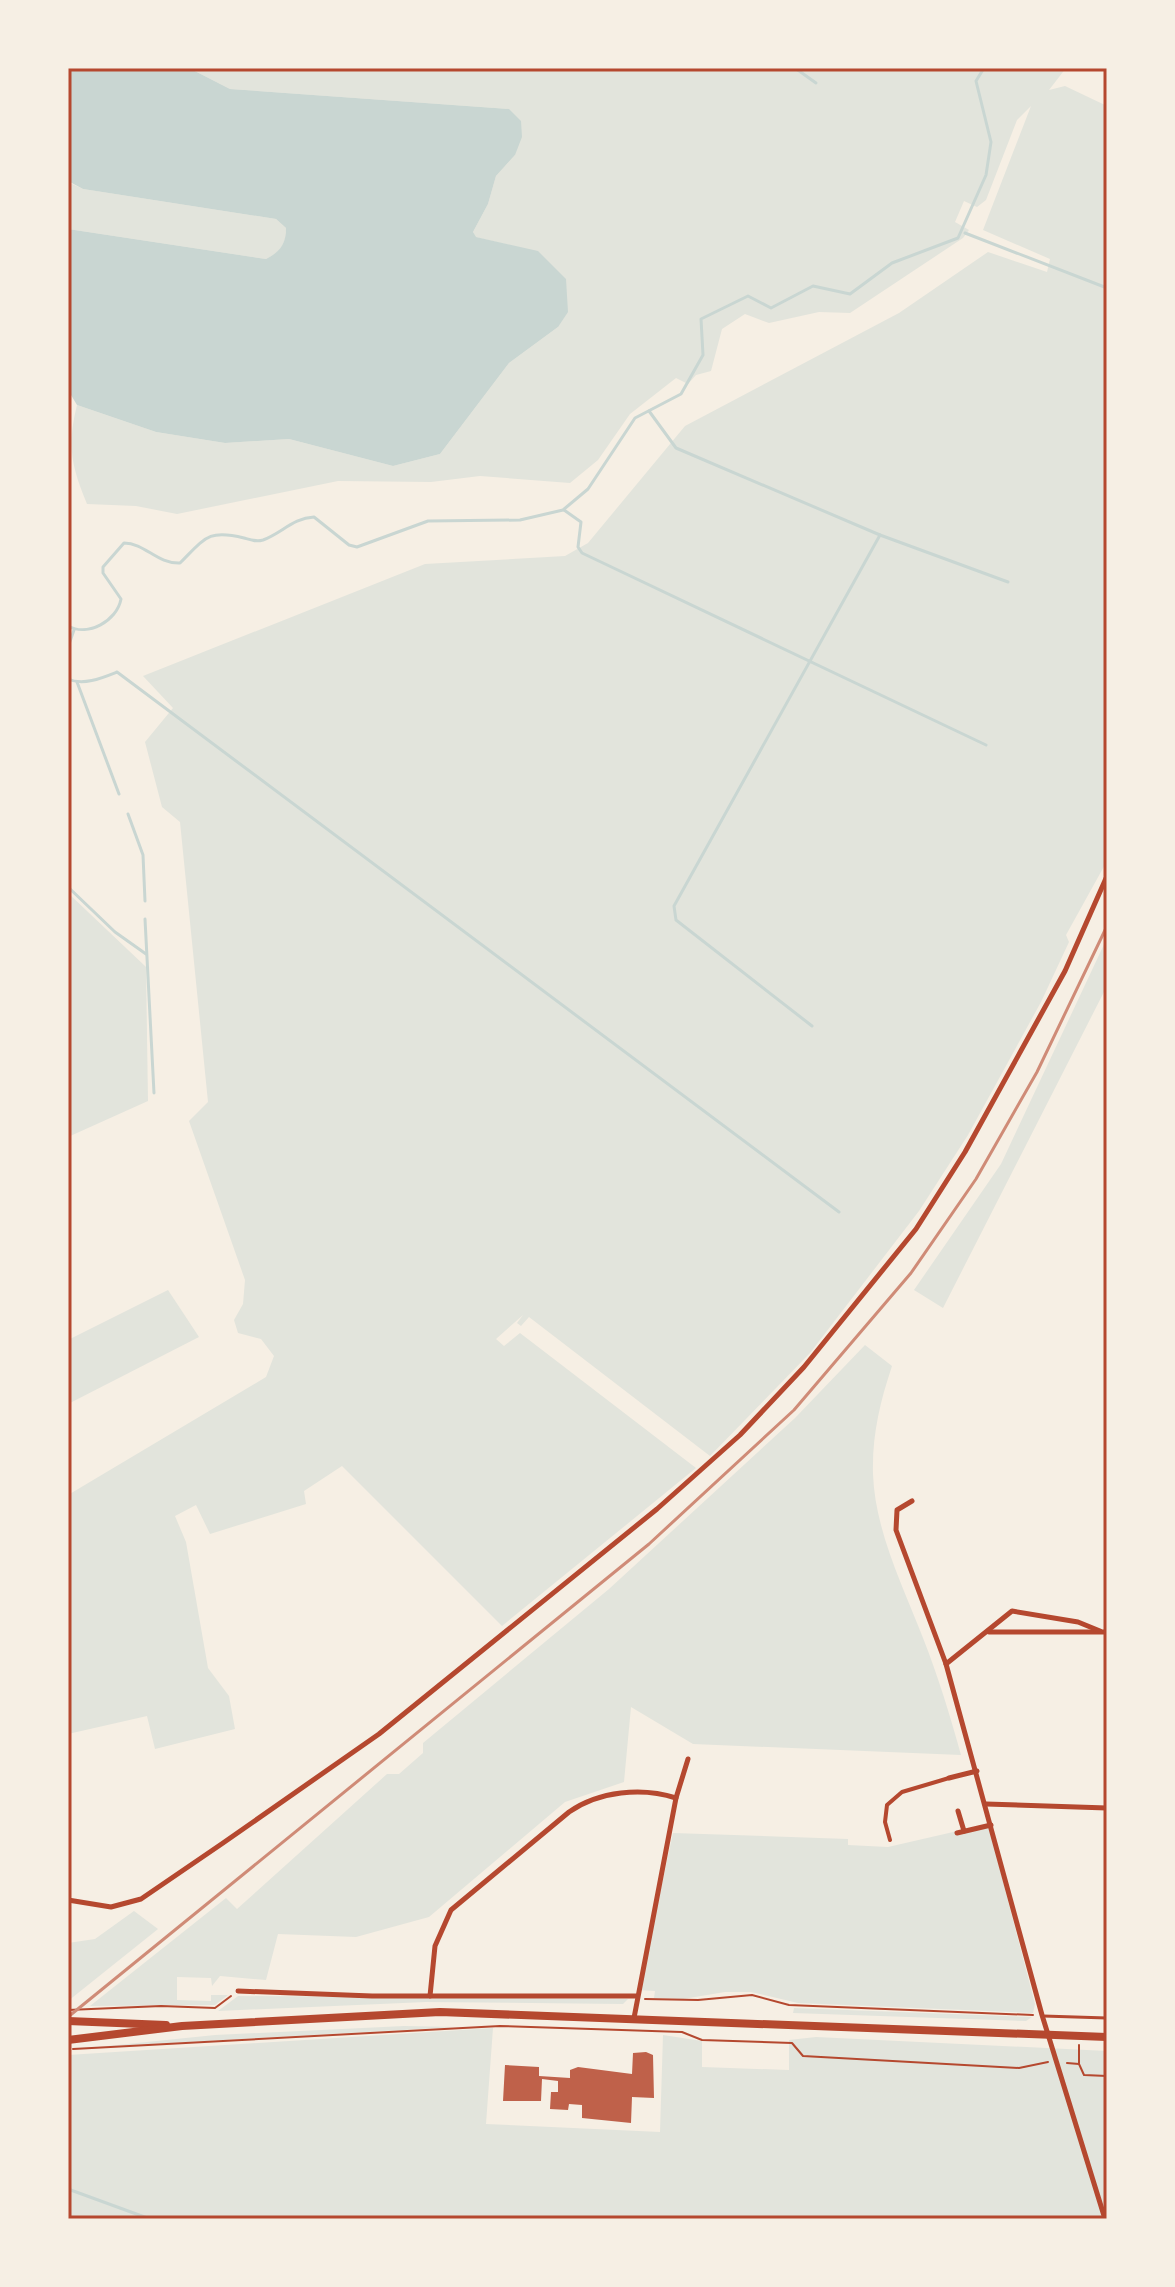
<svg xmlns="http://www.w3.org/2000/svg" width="1175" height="2287" viewBox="0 0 1175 2287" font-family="'Nunito Sans',sans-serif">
	<rect width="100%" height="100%" fill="#f6efe4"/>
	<g fill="#e2e4dc">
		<path d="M 189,68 L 1066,68 L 1049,90 L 1065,86 L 1107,106 L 1107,861 L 1066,935 L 1069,942 L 1041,1002 L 968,1135 L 919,1211 L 810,1353 L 710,1456 L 529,1317 L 521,1326 L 517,1323 L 523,1315 L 496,1339 L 504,1346 L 520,1333 L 696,1468 L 502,1626 L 342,1466 L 304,1491 L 306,1504 L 210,1534 L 196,1505 L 175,1516 L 186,1542 L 208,1668 L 229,1696 L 235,1729 L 155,1749 L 147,1716 L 68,1734 L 68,1495 L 266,1377 L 274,1356 L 261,1339 L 238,1333 L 234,1320 L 243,1304 L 245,1280 L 189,1121 L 208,1102 L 180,822 L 162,807 L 145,742 L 173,708 L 143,676 L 425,564 L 565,556 L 588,543 L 685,426 L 899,313 L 988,252 L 1047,272 L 1050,259 L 983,230 L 1031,106 L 1017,120 L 986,200 L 977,207 L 964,201 L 955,222 L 969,230 L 963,238 L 850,313 L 819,312 L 769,323 L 745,314 L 722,329 L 711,371 L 696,375 L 688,384 L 676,378 L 630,414 L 598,460 L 570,483 L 480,476 L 431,482 L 338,481 L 177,514 L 136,506 L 87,504 C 71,465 67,446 77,405 L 156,432 L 225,443 L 289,439 L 393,466 L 440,454 L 509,363 L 558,327 L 538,252 L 475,237 L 473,232 L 488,204 L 496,176 L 515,155 L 509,109 L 230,89 Z"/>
		<path d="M 68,182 L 83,189 L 276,219 L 286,228 C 286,244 281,252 266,259 L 68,229 Z"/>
		<polygon points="68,893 146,967 148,1101 68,1137"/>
		<polygon points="1107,938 1107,986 943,1308 914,1290 1001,1164"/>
		<polygon points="168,1290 199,1337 68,1404 68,1340"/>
		<path d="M 865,1345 L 892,1366 C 880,1402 872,1435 873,1474 C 875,1531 903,1586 923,1638 C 938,1676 950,1715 961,1755 L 693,1744 L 631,1707 L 624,1782 L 565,1802 L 429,1917 L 356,1937 L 278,1934 L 266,1980 L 220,1976 L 212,1986 L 211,1978 L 177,1977 L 177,2000 L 211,2001 L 211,1995 L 228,1995 L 215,2005 L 90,2006 L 226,1898 L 237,1909 L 387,1774 L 399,1774 L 423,1753 L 423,1743 L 609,1589 L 795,1418 Z"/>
		<polygon points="988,1824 1035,2004 1033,2013 798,2003 751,1992 725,1992 683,1999 654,1998 655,1991 639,1990 673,1833 848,1839 848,1845 888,1847"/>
		<polygon points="134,1911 158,1929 68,2001 68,1943 95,1939"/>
		<polygon points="238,1996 628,1999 623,2004 426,2002 218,2011"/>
		<polygon points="794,2008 1032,2017 1026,2021 793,2013"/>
		<polygon points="404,2026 456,2027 98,2047 215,2035"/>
		<polygon points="493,2028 486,2124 660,2132 663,2035 702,2041 702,2067 789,2070 789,2040 816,2037 1107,2051 1107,2219 68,2219 68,2055"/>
	</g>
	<path fill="#c9d6d2" d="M 68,68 L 189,68 L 230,89 L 509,109 L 521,121 L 522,137 L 515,155 L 496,176 L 488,204 L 473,232 L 476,237 L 538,251 L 566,279 L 568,312 L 558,327 L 509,363 L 440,454 L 393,466 L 289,439 L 225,443 L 156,432 L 77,405 L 68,390 L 68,229 L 266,259 C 280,252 286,244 286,228 L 276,219 L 83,189 L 68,181 Z"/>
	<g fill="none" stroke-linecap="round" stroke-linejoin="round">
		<g stroke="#c9d6d2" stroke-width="3">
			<polyline points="795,68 816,83"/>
			<polyline points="965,233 1107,288"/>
			<polyline points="649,411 676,448 880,535 674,906 676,920 812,1026"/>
			<polyline points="564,510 581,522 578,547 582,553 986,745"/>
			<polyline points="880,535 1008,582"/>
			<path d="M 68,626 C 88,637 117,621 121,599 L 103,573 L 103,567 L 124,543 C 145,543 157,564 180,563 C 205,538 208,529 244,538 C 251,540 256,542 263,540 C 282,533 293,518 314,517 L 349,545 L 357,547 L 428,521 L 520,520 L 563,510 L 588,489 L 635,418 L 681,394 L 703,355 L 701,319 L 748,296 L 771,308 L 813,286 L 850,294 L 892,263 L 958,238 L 986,175 L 991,142 L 976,81 L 984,68"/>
			<polyline points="68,647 74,630"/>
			<path d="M 68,679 C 83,686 102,678 117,672 L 839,1212"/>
			<polyline points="77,682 119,794"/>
			<polyline points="128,814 143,855 145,901"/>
			<polyline points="68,887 115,932 146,954"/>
			<polyline points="145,919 154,1093"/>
			<polyline points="68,2189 150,2219"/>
		</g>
	</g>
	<polygon fill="#bf614a" points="646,2052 653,2055 654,2098 632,2097 631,2123 582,2118 582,2105 569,2104 568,2110 550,2109 551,2092 558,2092 558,2081 542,2079 541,2101 503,2101 505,2065 539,2067 539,2076 570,2078 570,2070 578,2067 632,2074 633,2053"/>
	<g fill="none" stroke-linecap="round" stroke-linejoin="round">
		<g stroke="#b5482f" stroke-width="2">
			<polyline points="645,1999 698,2000 752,1995 789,2005 1033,2015"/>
			<polyline points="68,2010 161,2006 215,2008 231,1996"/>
			<polyline points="1079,2045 1079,2064 1084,2075 1107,2076"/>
			<polyline points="73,2049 500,2026 682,2032 702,2040 792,2043 803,2056 1019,2068 1048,2062"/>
			<polyline points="1067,2063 1079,2064"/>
		</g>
		<polyline stroke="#b5482f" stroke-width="3" points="1043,2016 1107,2018"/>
		<polyline stroke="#b5482f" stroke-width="4" points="890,1840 885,1822 887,1805 902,1792 949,1778"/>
		<g stroke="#b5482f" stroke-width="5">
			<polyline points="912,1501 897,1510 896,1530 946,1664 1042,2015 1105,2219"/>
			<polyline points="989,1632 1107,1632"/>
			<polyline points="946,1664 1012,1611 1078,1622 1100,1631"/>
			<polyline points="949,1778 977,1771"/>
			<polyline points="986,1804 1107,1808"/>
			<polyline points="958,1811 964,1831"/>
			<polyline points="957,1833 991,1825"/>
			<polyline points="68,1900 111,1907 141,1899 223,1843 379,1734 657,1509 740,1435 804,1367 916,1229 965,1152 1065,971 1107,876"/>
			<polyline points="238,1991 372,1996 636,1996"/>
			<path d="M 430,1996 L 435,1946 L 451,1910 L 569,1812 C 599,1791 642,1787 676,1798"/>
			<polyline points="634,2018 676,1798 688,1759"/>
		</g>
		<g stroke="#b5482f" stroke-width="8">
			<polyline points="68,2021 166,2025"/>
			<polyline points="68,2040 182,2026 440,2012 1107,2037"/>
		</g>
		<polyline stroke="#cf8b77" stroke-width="3" points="68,2017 649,1544 794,1410 911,1273 976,1179 1037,1072 1107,926"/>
	</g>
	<rect width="1175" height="2287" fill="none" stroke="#f6efe4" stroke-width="140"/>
	<rect x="70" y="70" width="1035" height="2147" fill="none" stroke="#b5482f" stroke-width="3"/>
</svg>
